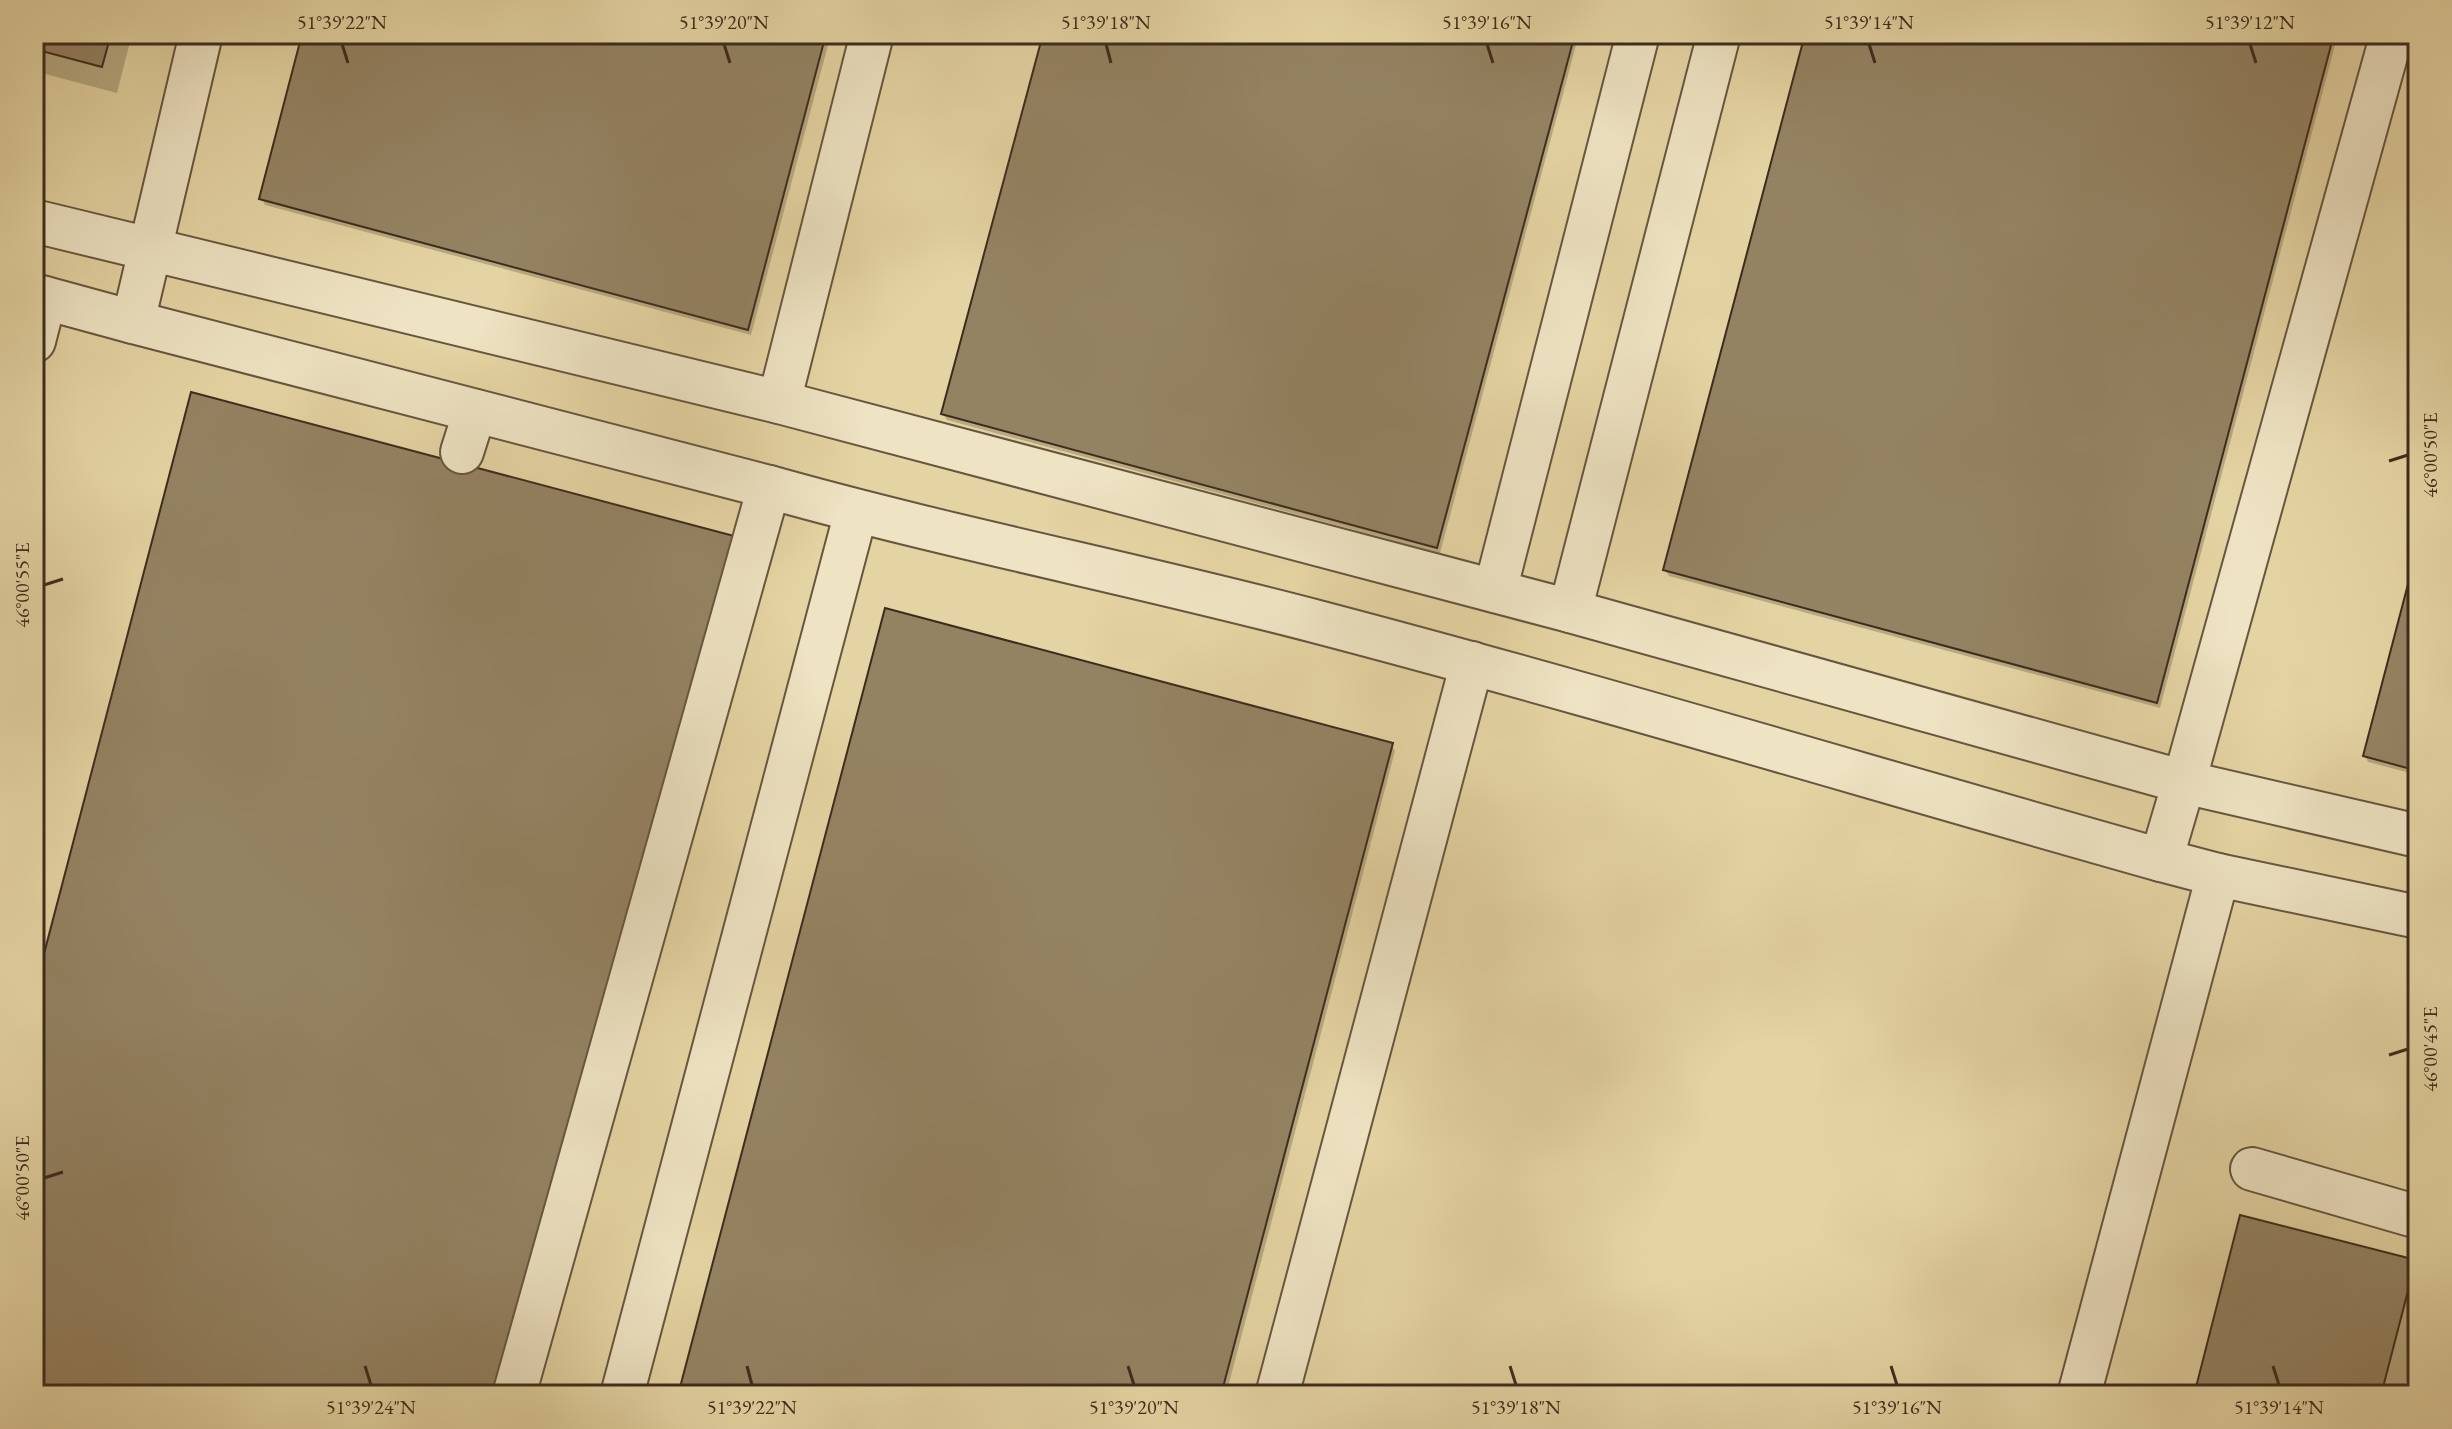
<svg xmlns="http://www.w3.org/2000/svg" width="2452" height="1429" viewBox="0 0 2452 1429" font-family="'EB Garamond',serif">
	<rect width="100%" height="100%" fill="#e5d4a3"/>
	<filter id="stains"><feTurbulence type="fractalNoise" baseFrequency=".0025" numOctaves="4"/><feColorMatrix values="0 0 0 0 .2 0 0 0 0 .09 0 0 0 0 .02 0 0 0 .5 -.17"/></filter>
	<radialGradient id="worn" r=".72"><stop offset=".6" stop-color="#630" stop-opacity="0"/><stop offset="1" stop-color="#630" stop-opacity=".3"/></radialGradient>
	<g fill="#0003">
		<polygon points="34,34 132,34 117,93 34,71"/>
		<polygon points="304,34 831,34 751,335 265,205 262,199"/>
		<polygon points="1045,34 1579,34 1440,553 947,420 943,414"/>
		<polygon points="1807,34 2338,34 2160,708 1669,576 1665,570"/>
		<polygon points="2418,554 2418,775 2368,762 2365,756"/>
		<polygon points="1391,744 1395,751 1226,1395 680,1395"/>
		<polygon points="2414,1262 2418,1268 2418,1335 2403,1395 2196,1395"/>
	</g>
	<g fill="#948363" stroke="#3d2c1e" stroke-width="2">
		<polygon points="34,34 111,34 102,67 34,49"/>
		<polygon points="302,34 826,34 748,330 259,199"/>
		<polygon points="1043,34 1575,34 1437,548 941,414"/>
		<polygon points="1805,34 2334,34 2157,703 1663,570"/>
		<polygon points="191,392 749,540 525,1395 34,1395 34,992"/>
		<polygon points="2418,546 2418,771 2363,756"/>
		<polygon points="885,608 1393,743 1221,1395 678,1395"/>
		<polygon points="2240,1215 2416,1260 2381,1395 2194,1395"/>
	</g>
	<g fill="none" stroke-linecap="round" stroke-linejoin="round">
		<defs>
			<g id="minor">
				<polyline points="2392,34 2184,782 2418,836"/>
				<polyline points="34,221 779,402 1570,611 1719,34"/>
				<polyline points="34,295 133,322 201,34"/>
				<polyline points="133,322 769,487 514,1395"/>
				<polyline points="34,341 45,298"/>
				<polyline points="779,402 872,34"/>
				<polyline points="462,452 475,411"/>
				<path d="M 769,487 C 950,538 1136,574 1318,622 C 1600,696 1880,781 2161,860 L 2184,782 L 1570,611"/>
				<polyline points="1495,591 1638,34"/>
				<polyline points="2218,875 2418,917"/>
				<polyline points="2252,1169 2418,1217"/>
				<polyline points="622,1395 856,512"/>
				<polyline points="1277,1395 1472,663"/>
				<polyline points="2079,1395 2218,875 2161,860"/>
			</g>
		</defs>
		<use href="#minor" stroke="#67563f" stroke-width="46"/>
		<use href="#minor" stroke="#eee3c3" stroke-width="42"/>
	</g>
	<path fill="none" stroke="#3d2c1e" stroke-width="3" d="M 342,44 L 348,63M 724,44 L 730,63M 1106,44 L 1111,63M 1487,44 L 1493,63M 1869,44 L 1875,63M 2250,44 L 2256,63M 2389,461 L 2408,455M 44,585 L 63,579M 2389,1055 L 2408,1049M 44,1178 L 63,1172M 365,1366 L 371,1385M 747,1366 L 752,1385M 1128,1366 L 1134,1385M 1510,1366 L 1516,1385M 1891,1366 L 1897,1385M 2273,1366 L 2279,1385"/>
	<rect width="2452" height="1429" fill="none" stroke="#e5d4a3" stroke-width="88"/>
	<rect x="44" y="44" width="2364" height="1341" fill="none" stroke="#3d2c1e" stroke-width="3"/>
	<g font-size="20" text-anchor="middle" fill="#3d2c1e">
		<text x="342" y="29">51°39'22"N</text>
		<text x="724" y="29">51°39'20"N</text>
		<text x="1106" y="29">51°39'18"N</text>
		<text x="1487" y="29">51°39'16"N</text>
		<text x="1869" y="29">51°39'14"N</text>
		<text x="2250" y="29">51°39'12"N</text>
		<text transform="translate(2430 455) rotate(-90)" y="7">46°00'50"E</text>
		<text transform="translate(22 585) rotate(-90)" y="7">46°00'55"E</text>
		<text transform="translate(2430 1049) rotate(-90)" y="7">46°00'45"E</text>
		<text transform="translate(22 1178) rotate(-90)" y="7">46°00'50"E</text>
		<text x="371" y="1414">51°39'24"N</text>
		<text x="752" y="1414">51°39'22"N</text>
		<text x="1134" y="1414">51°39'20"N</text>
		<text x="1516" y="1414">51°39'18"N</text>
		<text x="1897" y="1414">51°39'16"N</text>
		<text x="2279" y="1414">51°39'14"N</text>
	</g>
	<rect width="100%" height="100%" filter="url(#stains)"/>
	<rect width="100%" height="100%" fill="url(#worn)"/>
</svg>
